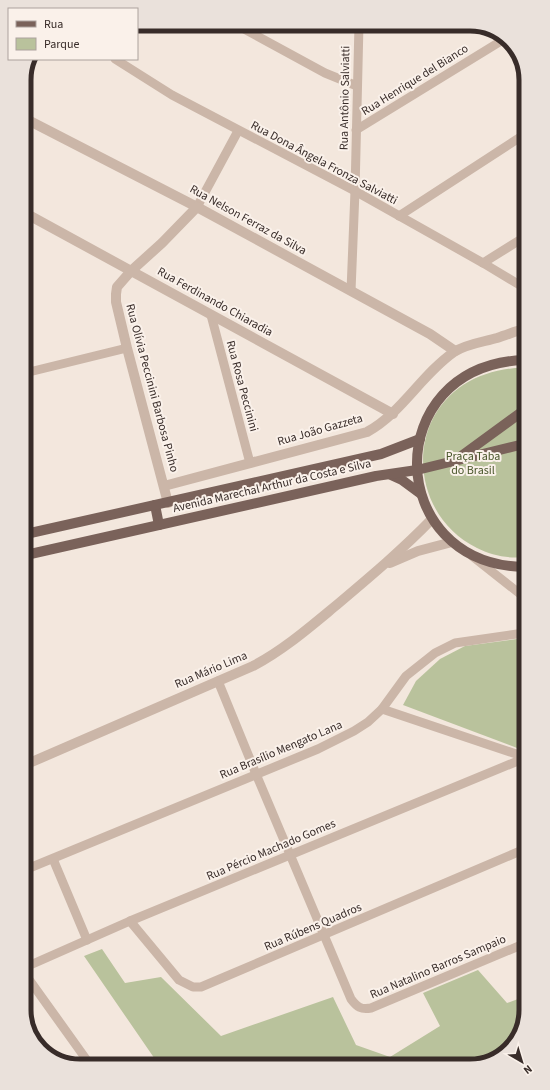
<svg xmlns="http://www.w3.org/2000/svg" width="550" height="1090" viewBox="0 0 550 1090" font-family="'Source Sans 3',sans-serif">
	<rect width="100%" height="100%" fill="#f3e7dd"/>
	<g fill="#b9c29c">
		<path d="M 515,368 L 523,368 L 524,557 C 508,559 491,555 477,548 C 413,517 403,425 463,385 C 479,375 496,370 515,368 Z"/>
		<polygon points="524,638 525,751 403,705 416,681 440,659 465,646"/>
		<polygon points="102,949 125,983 161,977 221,1036 333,997 356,1045 390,1057 440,1026 423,993 478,970 507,1003 526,996 526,1010 516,1041 491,1062 159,1065 84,956"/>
	</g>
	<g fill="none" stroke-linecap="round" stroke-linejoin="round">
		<g stroke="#cbb6a8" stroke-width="9">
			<polyline points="235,24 325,73 357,86"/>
			<polyline points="115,59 172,95 355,191 483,263 523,287"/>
			<polyline points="32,60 32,59"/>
			<polyline points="356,130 506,38"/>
			<polyline points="197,207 238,131"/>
			<polyline points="399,216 522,136"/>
			<polyline points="483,263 523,238"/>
			<polyline points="351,291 355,191 359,24"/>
			<polyline points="211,315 250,463"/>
			<polyline points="25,373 127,348"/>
			<polyline points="472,556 524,597"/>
			<polyline points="522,596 524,580"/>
			<path d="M 218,681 L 256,774 L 351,999 C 357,1007 361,1010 371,1008 L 526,943"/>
			<polyline points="382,709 525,757"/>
			<polyline points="53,859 87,940"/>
			<polyline points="27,869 318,749 354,731 368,722 382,709 406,676 435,653 455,643 524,633"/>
			<polyline points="130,921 179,980 193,987 201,987 525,849"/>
			<polyline points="28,966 130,921 525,758"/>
			<polyline points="28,978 91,1066"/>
		</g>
		<g stroke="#cbb6a8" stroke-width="10">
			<polyline points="24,118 197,207 430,334 455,351"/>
			<polyline points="25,213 393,414"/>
			<path d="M 164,486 L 367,432 C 402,413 421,375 454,352 C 466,344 483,342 497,338 C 506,335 514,332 523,329"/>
			<polyline points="168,503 127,348 116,302 116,294 117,287 131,271 162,243 197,207"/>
			<polyline points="390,563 418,551 452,542"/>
			<path d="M 27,764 L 253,666 C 285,649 311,626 339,603 C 371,576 403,549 432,519"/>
		</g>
		<g stroke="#7a625a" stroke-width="10">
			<path d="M 523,360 C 379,367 384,564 524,567"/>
			<polyline points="460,457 523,411"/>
			<polyline points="391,475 402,480 421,494"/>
			<polyline points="155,505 159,525"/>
			<polyline points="26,534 381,454 420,439"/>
			<polyline points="26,555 376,476 417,470 524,444"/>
		</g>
	</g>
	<g text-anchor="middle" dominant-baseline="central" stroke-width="4" stroke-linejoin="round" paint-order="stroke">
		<g font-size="12" fill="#382c29" stroke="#faf1ea">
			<text transform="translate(415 80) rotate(-32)">Rua Henrique del Bianco</text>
			<text transform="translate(345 98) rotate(-89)">Rua Antônio Salviatti</text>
			<text transform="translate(324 163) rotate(28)">Rua Dona Ângela Fronza Salviatti</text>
			<text transform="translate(248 220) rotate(29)">Rua Nelson Ferraz da Silva</text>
			<text transform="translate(215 302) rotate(29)">Rua Ferdinando Chiaradia</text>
			<text transform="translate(242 386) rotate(75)">Rua Rosa Peccinini</text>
			<text transform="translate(152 388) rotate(75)">Rua Olívia Peccinini Barbosa Pinho</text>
			<text transform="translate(320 430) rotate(-16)">Rua João Gazzeta</text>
			<text transform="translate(272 486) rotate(-13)">Avenida Marechal Arthur da Costa e Silva</text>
			<text transform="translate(211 670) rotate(-23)">Rua Mário Lima</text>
			<text transform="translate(281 750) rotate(-23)">Rua Brasílio Mengato Lana</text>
			<text transform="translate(271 850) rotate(-23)">Rua Pércio Machado Gomes</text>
			<text transform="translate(313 927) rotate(-23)">Rua Rúbens Quadros</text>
			<text transform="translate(438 967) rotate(-23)">Rua Natalino Barros Sampaio</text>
		</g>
		<g font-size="12" fill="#4a572c" stroke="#faf1ea">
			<text x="473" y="456">Praça Taba<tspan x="473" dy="14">do Brasil</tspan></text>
		</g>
	</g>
	<path d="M0 0H550V1090H0ZM80 31H470A49 49 0 0 1 519 80V1010A49 49 0 0 1 470 1059H80A49 49 0 0 1 31 1010V80A49 49 0 0 1 80 31Z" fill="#eae1db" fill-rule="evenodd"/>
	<path fill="none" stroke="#382c29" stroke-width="5" d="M80 31H470A49 49 0 0 1 519 80V1010A49 49 0 0 1 470 1059H80A49 49 0 0 1 31 1010V80A49 49 0 0 1 80 31Z"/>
	<rect x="8" y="8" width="130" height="52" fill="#faf1ea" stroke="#aca29d"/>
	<rect x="16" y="21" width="20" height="6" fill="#7a625a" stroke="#aca29d"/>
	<text x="44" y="28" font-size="12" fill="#382c29">Rua</text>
	<rect x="16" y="38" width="20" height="12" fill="#b9c29c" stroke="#aca29d"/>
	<text x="44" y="48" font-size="12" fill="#382c29">Parque</text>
	<g transform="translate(522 1062) rotate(142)" stroke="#faf1ea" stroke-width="3" paint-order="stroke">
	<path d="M0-3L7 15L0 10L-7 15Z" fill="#382c29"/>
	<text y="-6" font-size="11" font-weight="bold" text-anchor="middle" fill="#382c29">N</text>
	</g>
</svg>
